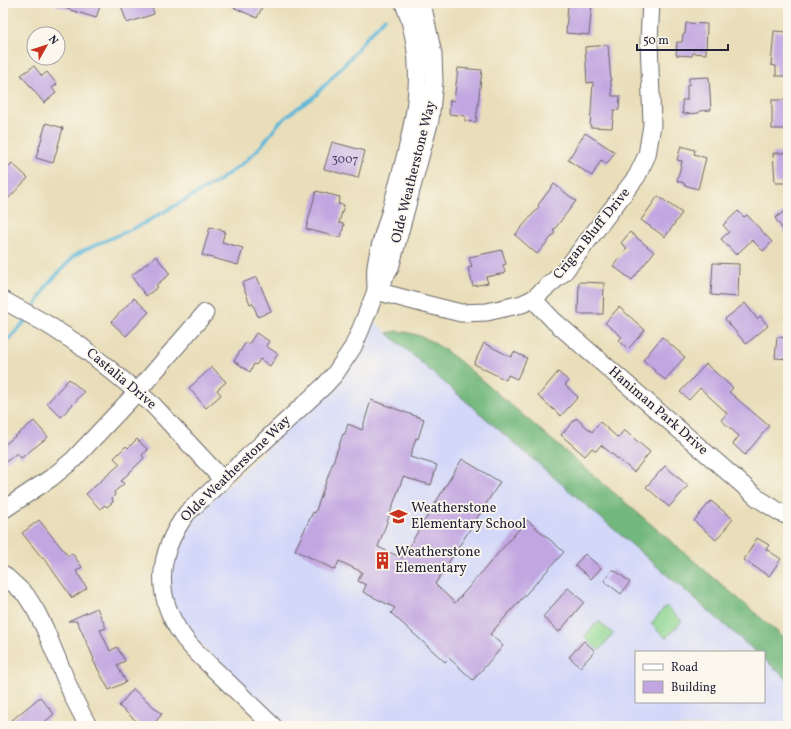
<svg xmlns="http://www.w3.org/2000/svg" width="791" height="729" viewBox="0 0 791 729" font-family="Vollkorn,serif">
	<rect width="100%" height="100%" fill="#fbf7ec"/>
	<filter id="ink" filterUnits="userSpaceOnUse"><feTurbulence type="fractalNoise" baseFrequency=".025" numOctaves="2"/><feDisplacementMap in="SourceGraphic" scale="8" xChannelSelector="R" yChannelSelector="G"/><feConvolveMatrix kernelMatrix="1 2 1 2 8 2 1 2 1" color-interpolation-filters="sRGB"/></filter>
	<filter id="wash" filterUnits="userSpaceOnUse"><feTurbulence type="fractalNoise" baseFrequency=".012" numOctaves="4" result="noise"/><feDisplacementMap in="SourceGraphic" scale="16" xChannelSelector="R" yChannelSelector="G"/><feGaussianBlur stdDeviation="0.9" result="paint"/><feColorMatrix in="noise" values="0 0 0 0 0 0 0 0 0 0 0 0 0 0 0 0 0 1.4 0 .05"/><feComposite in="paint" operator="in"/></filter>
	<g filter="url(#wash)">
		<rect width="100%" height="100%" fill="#e9deb9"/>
		<polygon fill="#d3d8f9" points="374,321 756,652 636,652 636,702 764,702 764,659 788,680 788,726 283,726 245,690 191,634 178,618 171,597 169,572 176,541 203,509 330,389"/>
		<g fill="#8ed692" stroke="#587c66">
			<polygon points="666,606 682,621 666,638 651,624"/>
			<polygon points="599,621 613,634 599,651 584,637"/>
		</g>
		<path fill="#72b77c" stroke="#4a6c5c" d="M 398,331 C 426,335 435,343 457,359 L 788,641 L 788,680 L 764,659 L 764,652 L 756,652 L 387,333 Z"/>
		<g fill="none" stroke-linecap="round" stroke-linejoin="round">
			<g stroke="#5ab6d8" stroke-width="3.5">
				<polyline points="32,311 48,284 74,256 84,250 139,226 217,182 246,161 262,145 279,123 296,109 313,98 352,56 365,39 385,18"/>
				<polyline points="3,342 11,337 28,318"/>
			</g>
		</g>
		<g id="blocks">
			<g fill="#c1a6e1">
				<polygon points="56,3 101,3 96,18 55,5"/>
				<polygon points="120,3 151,3 154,14 127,23"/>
				<polygon points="224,3 264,3 257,18"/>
				<polygon points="568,3 592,3 589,35 566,33"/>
				<polygon points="686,23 707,24 706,54 693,53 692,56 676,55 677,42 682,42 683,34 685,34"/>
				<polygon points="774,31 788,32 788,76 776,76 776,66 771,65"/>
				<polygon points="608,45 612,96 620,96 619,110 614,110 612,128 590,127 593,82 587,83 585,47"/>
				<polygon points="34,66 42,76 47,72 57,84 52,88 56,93 44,103 21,75"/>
				<polygon points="458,68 482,70 476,122 465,121 465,116 449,114 450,100 454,101"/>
				<polygon points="709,77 711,110 699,111 699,113 683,114 682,100 687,100 687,85 689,85 689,78"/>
				<rect x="772" y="100" width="16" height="29"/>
				<polygon points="46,123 63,128 53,163 36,158"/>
				<polygon points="585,133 615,152 607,164 601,160 592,176 568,160"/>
				<polygon points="332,142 365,151 358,178 324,169"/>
				<polygon points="681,146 695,150 694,154 706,158 698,189 684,185 684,183 677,181 682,161 677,160"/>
				<polygon points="773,153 788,153 788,183 775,183"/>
				<polygon points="12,163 28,178 3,204 3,172"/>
				<polygon points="554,184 576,201 553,231 555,233 537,254 515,235 539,207 538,205"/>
				<polygon points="316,191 340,197 338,204 344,205 339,223 344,224 341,238 306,229"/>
				<polygon points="658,196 682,213 665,237 641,220"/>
				<polygon points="788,209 788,237 775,218"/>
				<polygon points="738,211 744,217 747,215 772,242 763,251 752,240 736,255 721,239 729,232 723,225"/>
				<polygon points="210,227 225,231 222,242 243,248 238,265 202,255"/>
				<polygon points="630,232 654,252 632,280 613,266 627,248 621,243"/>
				<polygon points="502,250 506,264 503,265 505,273 486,277 488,283 473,286 468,268 472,267 469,257"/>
				<polygon points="156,256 170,274 156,285 158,287 146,296 131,276"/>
				<polygon points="713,263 739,264 738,297 711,295"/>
				<polygon points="257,277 271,311 258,317 253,304 250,304 242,283"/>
				<polygon points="579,282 604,283 603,314 578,314"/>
				<polygon points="134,298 149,312 126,336 111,322"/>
				<polygon points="745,303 757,319 760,316 768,326 746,344 725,319"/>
				<polygon points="619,307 645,330 628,349 619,340 622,337 605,323"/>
				<polygon points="256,333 269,341 266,346 278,354 270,366 260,359 256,365 254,364 250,372 234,361 246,342 249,344"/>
				<polygon points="662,337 685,357 665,380 643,360"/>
				<polygon points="777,337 788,338 788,359 775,358"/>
				<polygon points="484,343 511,357 514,352 527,358 517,379 508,375 506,380 474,364"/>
				<polygon points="706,364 733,388 729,392 769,426 745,455 733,444 739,436 721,420 727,413 700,388 689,400 680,392"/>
				<polygon points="212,367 226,382 217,390 221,395 206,408 189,388"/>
				<polygon points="558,372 569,381 565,385 578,397 561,416 538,396"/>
				<polygon points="69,379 84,392 61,417 47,403"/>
				<polygon points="371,400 424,419 418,439 416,438 410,457 437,465 431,485 403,477 378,547 402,558 462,459 500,482 435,584 455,603 527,520 564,552 490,634 503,646 473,680 449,658 445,662 391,613 395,608 363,592 366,585 358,581 362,572 339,561 335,570 295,550 313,512 315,513 343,434 345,434 348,424 362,430"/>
				<polygon points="576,418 592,432 600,422 618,438 624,430 650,452 634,472 601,445 596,451 592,448 585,456 561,435"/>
				<polygon points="34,421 48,437 21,458 17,453 3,464 3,446"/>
				<polygon points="137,439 148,450 142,455 144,458 121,481 124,484 114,492 115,495 112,498 113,502 107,507 105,505 100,509 86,494 120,464 114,458 126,446 128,448"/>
				<polygon points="665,466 688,486 669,507 646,487"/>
				<polygon points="711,501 733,519 716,540 694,521"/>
				<polygon points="39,520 68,556 72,553 82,567 76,571 87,588 72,598 44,558 43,559 22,533"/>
				<polygon points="757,538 769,545 766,549 781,559 769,576 744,560"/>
				<polygon points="585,554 601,568 591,579 575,565"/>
				<polygon points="613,569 630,582 621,594 604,581"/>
				<polygon points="568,588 584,602 559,632 543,617"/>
				<polygon points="97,608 106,628 100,630 110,651 117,647 125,661 117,665 126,682 109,690 93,660 94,659 77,621 68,621"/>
				<polygon points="584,641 595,651 580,667 569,657"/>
				<polygon points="133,689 162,714 152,726 142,726 119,706"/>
				<polygon points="40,697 54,714 40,726 18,726 12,720"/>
			</g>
		</g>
	</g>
	<g filter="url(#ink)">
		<use href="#blocks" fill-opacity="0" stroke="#686467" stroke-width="1"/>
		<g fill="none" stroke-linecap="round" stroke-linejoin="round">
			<defs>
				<g id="minor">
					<path d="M 376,290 C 376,282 375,274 376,266 C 378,250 385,229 390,213 C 409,142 433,76 404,3"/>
					<polyline points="376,291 425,304 461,313 487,312 522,304 533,299 564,272 637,176 647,155 652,125 649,40 651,3"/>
					<polyline points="533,299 554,321 759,499 781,513 788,516"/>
					<polyline points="3,300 45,323 78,344 107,367 153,405 222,479"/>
					<polyline points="3,510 51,478 73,460 137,392 205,313"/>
					<polyline points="3,574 26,595 36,611 45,629 73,697 88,726"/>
					<path d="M 273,726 C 255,709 238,692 220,675 C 207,662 192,650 182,635 C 153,594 158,552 187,513 L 325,385 L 335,374 L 353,347 L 360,331 L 376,291 L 390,268 L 430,120 L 434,82 L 433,54 L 422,3"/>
				</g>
			</defs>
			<use href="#minor" stroke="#686467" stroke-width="19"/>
			<use href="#minor" stroke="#fff" stroke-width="17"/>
		</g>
	</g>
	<defs>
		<symbol id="school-bare" viewBox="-9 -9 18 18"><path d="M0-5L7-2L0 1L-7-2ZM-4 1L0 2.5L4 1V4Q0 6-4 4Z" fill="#c8321e" stroke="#fbf7ec" stroke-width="2.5" paint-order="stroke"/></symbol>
		<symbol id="building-bare" viewBox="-9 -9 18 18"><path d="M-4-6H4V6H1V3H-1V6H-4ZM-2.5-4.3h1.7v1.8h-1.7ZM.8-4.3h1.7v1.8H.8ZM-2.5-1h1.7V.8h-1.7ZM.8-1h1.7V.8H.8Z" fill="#c8321e" stroke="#fbf7ec" stroke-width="2.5" paint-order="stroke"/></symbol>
	</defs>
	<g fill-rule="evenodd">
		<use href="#school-bare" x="386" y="504" width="25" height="25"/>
		<use href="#building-bare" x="370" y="548" width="25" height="25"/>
	</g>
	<g text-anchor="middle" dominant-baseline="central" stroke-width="3.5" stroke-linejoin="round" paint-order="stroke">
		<g font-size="12" fill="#4a4364">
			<text x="345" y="160">3007</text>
		</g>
		<g font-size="14" fill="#22223b" stroke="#fbf7ec">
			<text transform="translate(414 172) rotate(-76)">Olde Weatherstone Way</text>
			<text transform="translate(592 234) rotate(-51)">Crigan Bluff Drive</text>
			<text transform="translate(121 379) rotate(40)">Castalia Drive</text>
			<text transform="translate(658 411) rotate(41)">Haniman Park Drive</text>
			<text transform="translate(236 469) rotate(-44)">Olde Weatherstone Way</text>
		</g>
		<g font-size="14" fill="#22223b" stroke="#fbf7ec" text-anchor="start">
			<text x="411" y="508">Weatherstone<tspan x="411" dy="16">Elementary School</tspan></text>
			<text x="395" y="552">Weatherstone<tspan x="395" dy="16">Elementary</tspan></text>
		</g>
	</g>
	<rect width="791" height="729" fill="none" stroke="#fbf7ec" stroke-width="16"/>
	<rect x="635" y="651" width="130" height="52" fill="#fbf7ec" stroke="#a4a2a5"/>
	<rect x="643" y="664" width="20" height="6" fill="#ffffff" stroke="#a4a2a5"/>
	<text x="671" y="671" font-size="12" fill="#22223b">Road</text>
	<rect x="643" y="681" width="20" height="12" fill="#c1a6e1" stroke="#a4a2a5"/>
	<text x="671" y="691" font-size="12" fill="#22223b">Building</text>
	<g transform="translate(46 46) rotate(51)"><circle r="19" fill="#fbf7ec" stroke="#a4a2a5"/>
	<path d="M0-3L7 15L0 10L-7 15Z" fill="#c8321e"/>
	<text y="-6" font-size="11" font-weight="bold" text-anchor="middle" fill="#22223b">N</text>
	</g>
	<path d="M637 44v6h91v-6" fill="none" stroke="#22223b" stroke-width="2"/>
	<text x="643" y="44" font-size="12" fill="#22223b" stroke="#fbf7ec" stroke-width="3" paint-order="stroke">50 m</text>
</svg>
